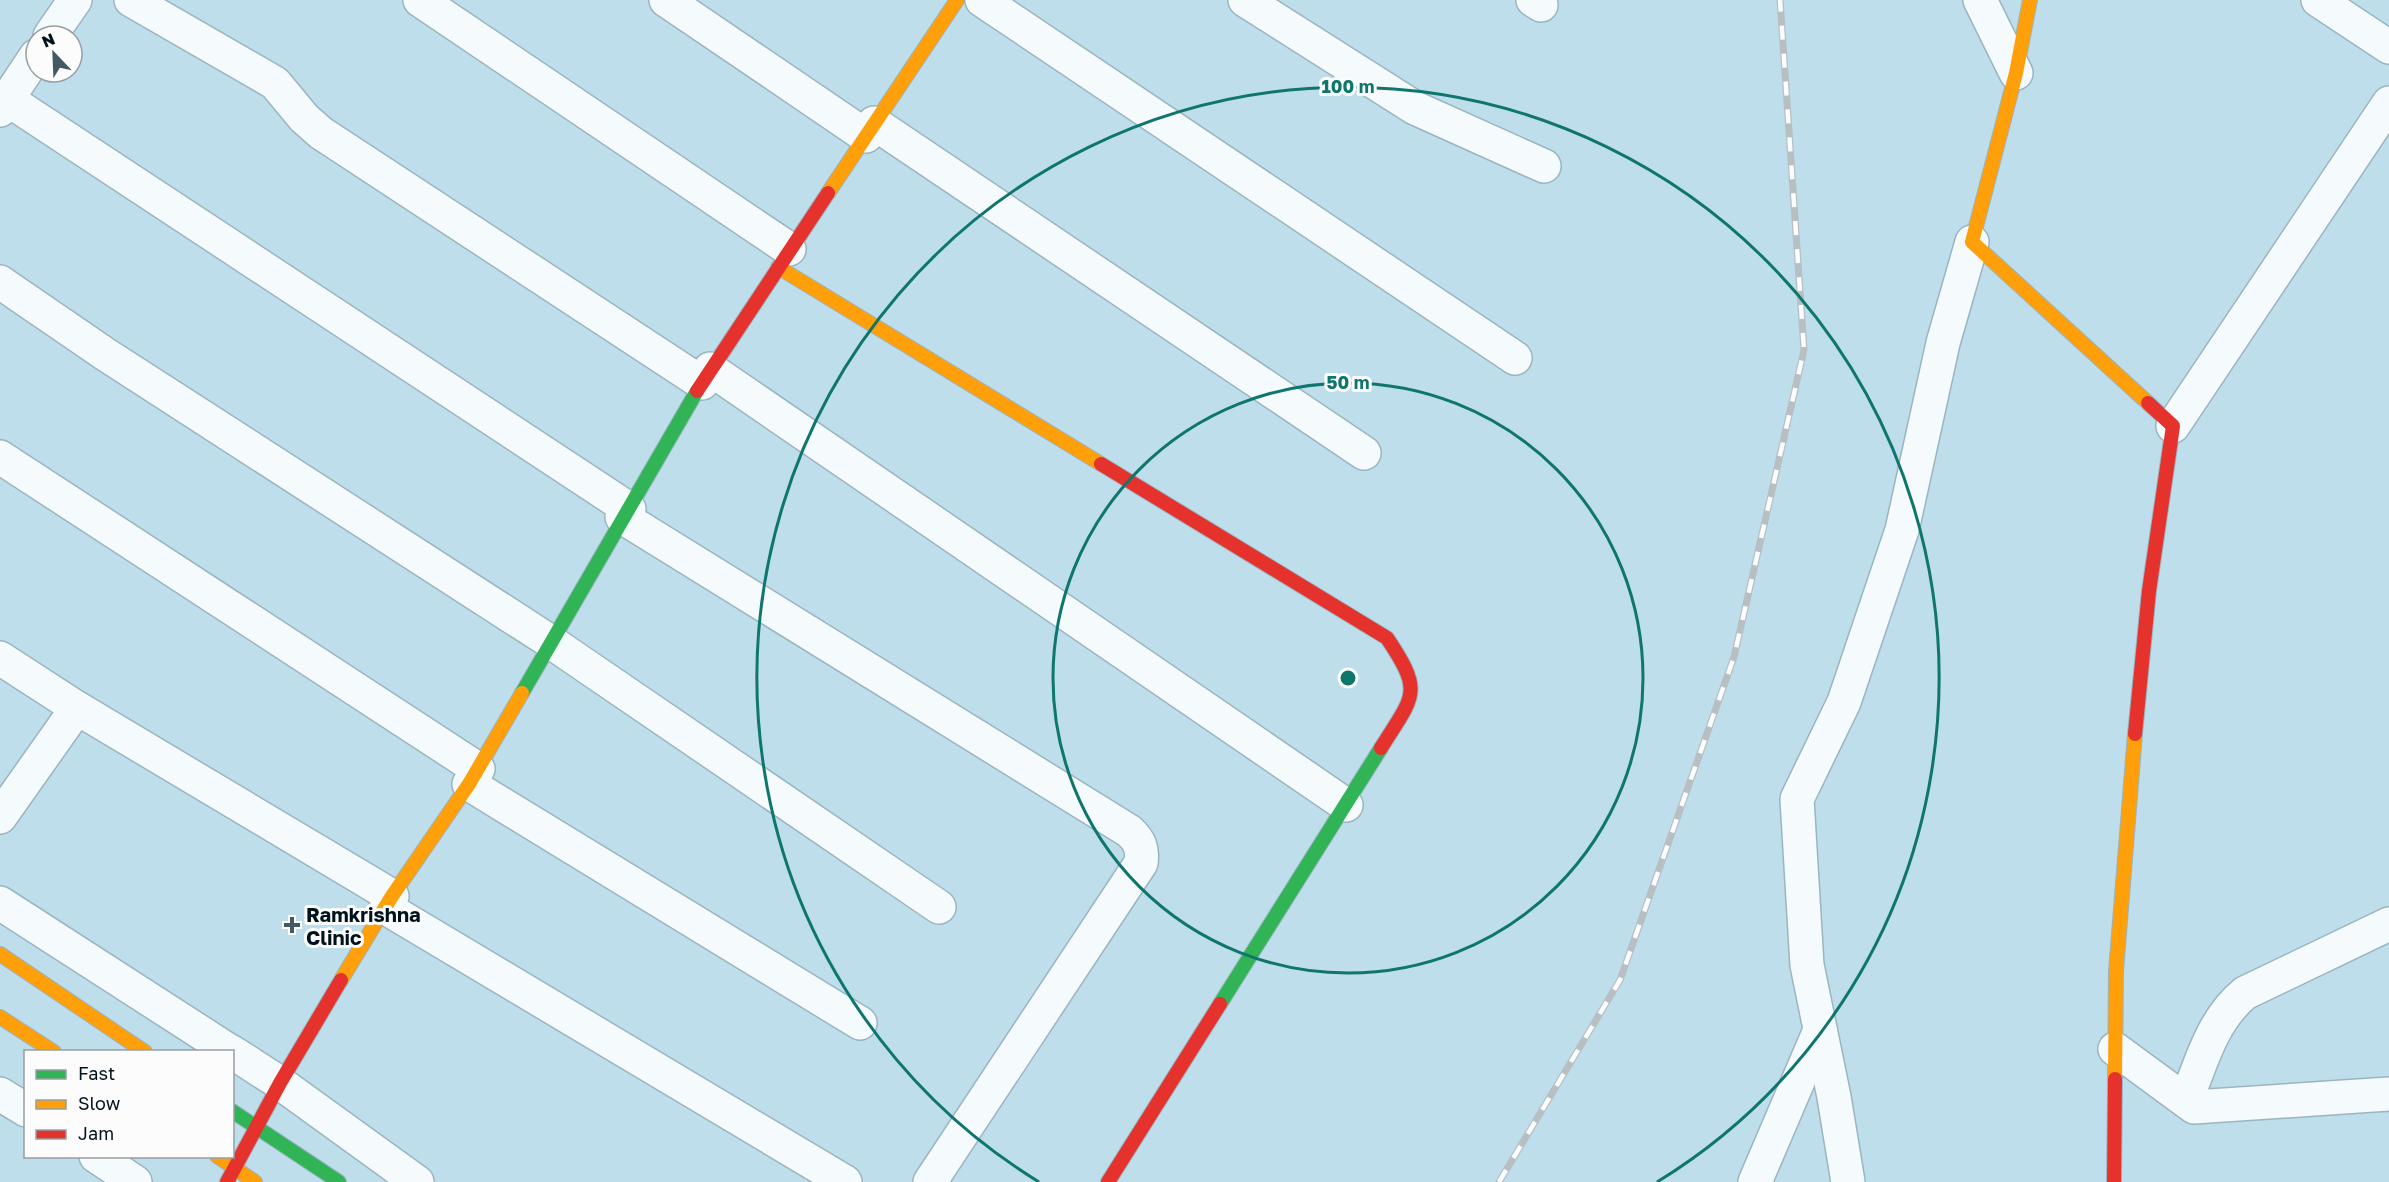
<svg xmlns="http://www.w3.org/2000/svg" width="2389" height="1182" viewBox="0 0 2389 1182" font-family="'Golos Text',sans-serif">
	<rect width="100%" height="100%" fill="#bfdeeb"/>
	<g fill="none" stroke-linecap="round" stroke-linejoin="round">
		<defs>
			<g id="street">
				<polyline points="131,0 275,83 304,118 321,133 702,383"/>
				<polyline points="420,0 789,249"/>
				<polyline points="666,0 866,136"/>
				<polyline points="982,0 1515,358"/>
				<polyline points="1245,0 1415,108 1544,166"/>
				<polyline points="1533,0 1541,5"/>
				<polyline points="1980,0 2016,73"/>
				<polyline points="2318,0 2389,47"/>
				<polyline points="50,36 75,0"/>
				<polyline points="7,99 629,509"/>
				<polyline points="0,110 36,56"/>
				<polyline points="874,123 1364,453"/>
				<polyline points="0,282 105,354 551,642 939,907"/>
				<polyline points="710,369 1346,805"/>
				<polyline points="2173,426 2389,103"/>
				<polyline points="0,457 478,769"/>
				<path d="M 622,517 L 1129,831 C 1140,841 1143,849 1141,863 L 930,1182"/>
				<polyline points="0,658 77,708 392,896"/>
				<polyline points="469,784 860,1023"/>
				<polyline points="0,817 77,708"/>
				<polyline points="0,903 231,1052"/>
				<polyline points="386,908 845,1182"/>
				<polyline points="2115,1049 2194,1107 2389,1094"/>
				<polyline points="232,1052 280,1083 417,1182"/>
				<polyline points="0,1094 26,1110"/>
				<path d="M 2186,1101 C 2201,1063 2212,1020 2245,993 L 2389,924"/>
				<polyline points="96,1156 135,1182"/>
				<polyline points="1755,1182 1820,1030"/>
				<polyline points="1848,1182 1834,1097 1807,965 1797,799 1844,702 1902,530 1943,343 1972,242"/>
			</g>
			<g id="fast">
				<polyline points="522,693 697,391"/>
				<polyline points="1220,1004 1381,748"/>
				<polyline points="232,1111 339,1182"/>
			</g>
			<g id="slow">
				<polyline points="2030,0 2016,73 1972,242 2148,403"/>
				<polyline points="828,193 957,0"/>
				<polyline points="778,267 1101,464"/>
				<polyline points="0,954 145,1052"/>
				<polyline points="341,980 392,896 469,784 522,693"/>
				<polyline points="0,1017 54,1052"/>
				<polyline points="2115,1079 2116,971 2135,734"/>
				<polyline points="217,1156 255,1182"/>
			</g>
			<g id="jam">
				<polyline points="697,391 828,193"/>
				<path d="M 1101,464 L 1387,638 C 1424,693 1414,695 1381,748"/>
				<polyline points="2135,734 2149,591 2173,426 2148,403"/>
				<polyline points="227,1182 280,1083 341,980"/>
				<polyline points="1108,1182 1220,1004"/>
				<polyline points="2114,1182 2115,1079"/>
			</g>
		</defs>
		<use href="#street" stroke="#9ab5c1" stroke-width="36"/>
		<use href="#fast" stroke="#9ab5c1" stroke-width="16"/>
		<use href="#slow" stroke="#9ab5c1" stroke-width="16"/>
		<use href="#jam" stroke="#9ab5c1" stroke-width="16"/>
		<use href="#street" stroke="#f5fafc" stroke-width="33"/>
		<use href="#fast" stroke="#30b455" stroke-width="14"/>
		<use href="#slow" stroke="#ff9f0a" stroke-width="14"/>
		<use href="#jam" stroke="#e5322d" stroke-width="14"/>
		<defs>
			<polyline id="rail" points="1499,1182 1620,980 1734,657 1804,350 1780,0"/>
		</defs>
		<use href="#rail" stroke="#b7bfc3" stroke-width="7"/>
		<use href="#rail" stroke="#fcfcfc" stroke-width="4.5" stroke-dasharray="14" stroke-linecap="butt"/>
	</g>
	<g fill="none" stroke="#0f766e" stroke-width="3">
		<circle cx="1348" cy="678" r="295"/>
		<path d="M1039 1182A591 591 0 1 1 1657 1182"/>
	</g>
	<path fill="#435a64" stroke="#fcfcfc" stroke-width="2" d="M289 916h6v6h6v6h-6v6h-6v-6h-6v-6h6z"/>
	<g text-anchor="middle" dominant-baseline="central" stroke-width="6" stroke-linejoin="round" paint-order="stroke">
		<g font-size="20" font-weight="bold" fill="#00131c" stroke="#fcfcfc" text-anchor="start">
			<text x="306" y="914">Ramkrishna<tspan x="306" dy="23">Clinic</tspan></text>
		</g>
	</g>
	<circle cx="1348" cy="678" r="9" fill="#0f766e" stroke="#fcfcfc" stroke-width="3"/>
	<g font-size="18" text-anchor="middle" font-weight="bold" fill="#0f766e" stroke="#fcfcfc" stroke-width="6" stroke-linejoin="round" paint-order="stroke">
		<text x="1348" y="93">100 m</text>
		<text x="1348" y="389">50 m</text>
	</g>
	<rect x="24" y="1050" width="210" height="108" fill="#fcfcfc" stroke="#979fa2" stroke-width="1.5"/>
	<rect x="36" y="1070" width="30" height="9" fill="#30b455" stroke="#979fa2" stroke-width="1.5"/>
	<text x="78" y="1080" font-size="18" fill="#00131c">Fast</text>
	<rect x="36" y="1100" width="30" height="9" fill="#ff9f0a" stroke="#979fa2" stroke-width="1.5"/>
	<text x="78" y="1110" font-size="18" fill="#00131c">Slow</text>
	<rect x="36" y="1130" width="30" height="9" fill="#e5322d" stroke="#979fa2" stroke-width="1.5"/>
	<text x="78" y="1140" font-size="18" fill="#00131c">Jam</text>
	<g transform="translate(54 54) rotate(337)"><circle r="28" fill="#fcfcfc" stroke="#979fa2" stroke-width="1.5"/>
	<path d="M0-4.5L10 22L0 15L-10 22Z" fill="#435a64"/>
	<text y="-9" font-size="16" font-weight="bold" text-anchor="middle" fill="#00131c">N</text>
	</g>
</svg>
